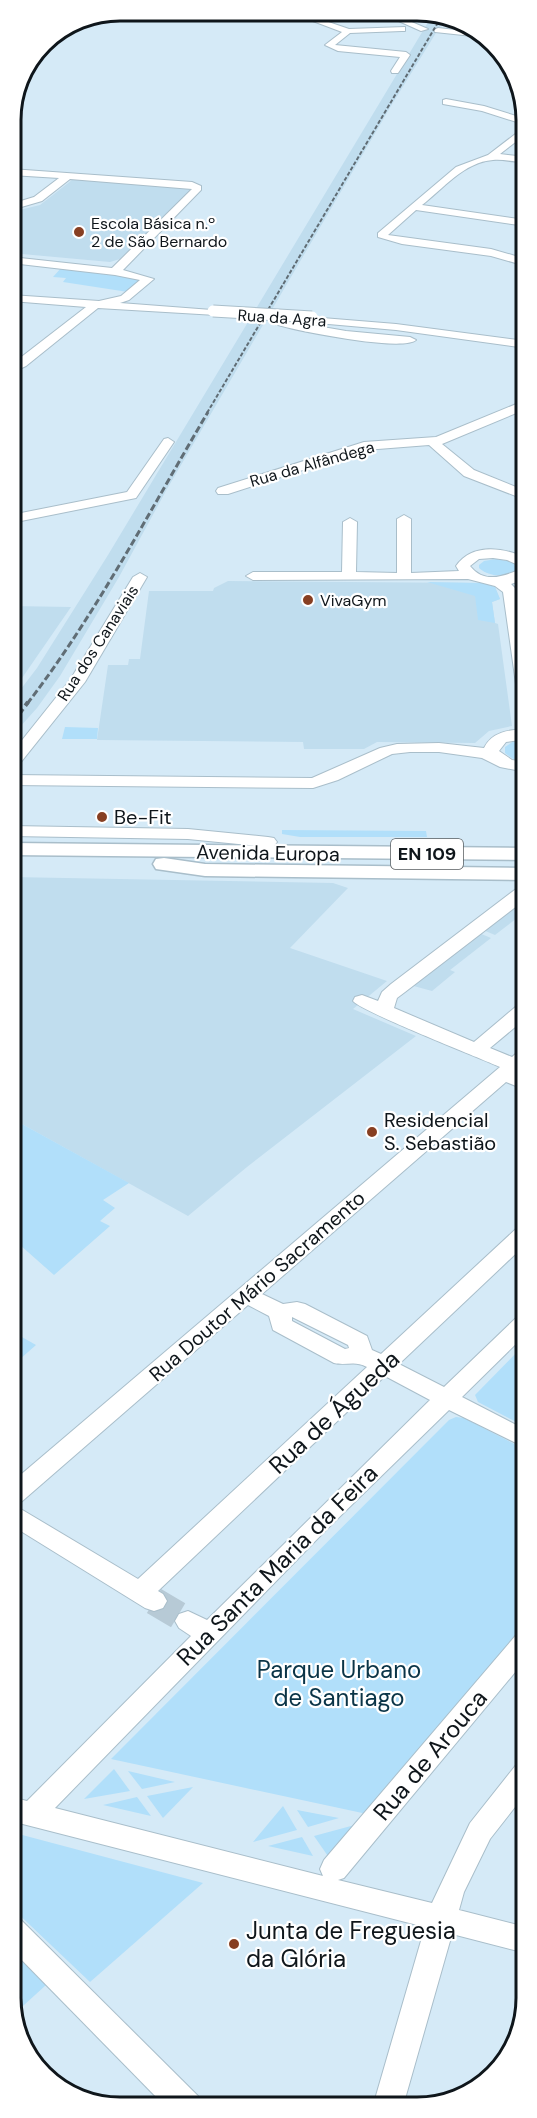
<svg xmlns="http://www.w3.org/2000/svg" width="537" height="2118" viewBox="0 0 537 2118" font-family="'DM Sans',sans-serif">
	<rect width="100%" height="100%" fill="#d5eaf7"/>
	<g fill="#c0ddee">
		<polygon points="433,14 447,15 391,106 167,489 119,577 60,676 37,708 11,737 11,702 37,668 108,555"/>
		<polygon points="80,179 192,189 120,259 110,262 11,253 11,212 40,205 72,180"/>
		<polygon points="228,581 476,583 495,587 500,599 492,602 495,623 498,624 512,726 489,731 475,743 377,742 364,749 304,749 303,742 97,740 108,665 128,665 129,659 140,659 149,591 213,591 214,588"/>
		<polygon points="11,606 71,607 11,694"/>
		<polygon points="11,877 333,883 348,888 290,948 387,981 353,1009 416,1036 247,1167 188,1216 11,1118"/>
		<polygon points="526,896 526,911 495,935 483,930"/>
		<polygon points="479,933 491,938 450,970 455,972 432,991 410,985"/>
	</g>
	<g fill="#b1dffa">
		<polygon points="62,267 143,278 128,292 63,282 66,278 53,277"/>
		<path d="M 496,559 L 513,562 L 517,570 C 506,578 489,577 479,568 L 479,565 L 484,561 Z"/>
		<polygon points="427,582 483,583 495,587 500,599 492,602 495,623 478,620 475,596"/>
		<polygon points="65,727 98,728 97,739 62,739"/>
		<polygon points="526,740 526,761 513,759 505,753 505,747 514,741"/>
		<polygon points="282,830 426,831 427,837 300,837 282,834"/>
		<polygon points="11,1118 129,1183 103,1200 115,1208 100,1221 110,1226 54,1275 11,1237"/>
		<polygon points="11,1320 21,1325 13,1332 36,1345 11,1367"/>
		<polygon points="526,1343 526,1427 478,1402 475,1395"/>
		<polygon points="456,1417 464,1418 526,1450 526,1633 367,1814 111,1759 449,1420"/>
		<polygon points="114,1769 130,1791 84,1799"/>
		<polygon points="128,1771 175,1782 142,1789"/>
		<polygon points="193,1787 163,1818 147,1796"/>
		<polygon points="137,1797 151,1816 103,1805"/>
		<polygon points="283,1806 297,1830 253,1842"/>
		<polygon points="297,1810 339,1818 308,1827"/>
		<polygon points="362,1823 330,1859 314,1836"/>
		<polygon points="11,1832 203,1883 90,1982 11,1907"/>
		<polygon points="302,1837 313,1856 268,1846"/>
		<polygon points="11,1948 46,1985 13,2015 11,2013"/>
	</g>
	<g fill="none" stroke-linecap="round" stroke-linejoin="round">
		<polyline stroke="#b7cad6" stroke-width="28" stroke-dasharray="28 14" stroke-linecap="butt" points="154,1601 188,1621"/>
		<defs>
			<g id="minor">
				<polygon points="289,12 302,13 349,29 405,27 405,31 402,31 350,33 335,45 406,52 410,55 398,73 392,73 391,71 400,57 338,51 325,45 342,32"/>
				<polygon points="383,14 393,14 428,29 421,31"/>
				<polygon points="438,28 474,32 482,37 435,32 434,30"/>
				<polygon points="48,39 50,50 37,63 33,63 42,49 43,42"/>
				<polygon points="489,41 499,48 502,54 498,54 489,45"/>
				<polygon points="446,99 484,106 526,119 526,125 482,111 443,104 443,100"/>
				<path d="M 518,132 L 526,134 L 500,154 L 526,157 L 526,163 C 515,162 503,159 493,160 C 464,162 443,189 422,205 L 526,220 L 526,226 L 416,210 L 388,235 L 491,249 L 526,259 L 526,266 L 491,256 L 402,244 L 378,237 L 378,233 L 456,167 L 488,155 Z"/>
				<polygon points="11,169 192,182 201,186 201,190 123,270 154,279 129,300 120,303 212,310 216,311 216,315 98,308 26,366 11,373 11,365 86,307 11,301 11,295 99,301 121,296 140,280 115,275 11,263 11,257 112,268 192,189 70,179 42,201 11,210 11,204 34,197 59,178 11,175"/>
				<polygon points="310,317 396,324 526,341 526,348 396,330 306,322 306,318"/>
				<path d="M 282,320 L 346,331 L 410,337 L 416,340 C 402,352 299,331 278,325 L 276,323 Z"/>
				<polygon points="526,400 526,409 442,444 474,470 526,491 526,500 464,476 429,445 365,450 228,494 218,494 216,491 218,488 364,442 436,437"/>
				<polygon points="168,438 174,442 136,498 11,523 11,515 127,492 164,439"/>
				<path d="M 404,515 L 411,519 L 411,573 L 459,571 L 456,566 C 472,543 503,547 526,558 L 526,579 L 511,584 L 517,590 L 526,646 L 526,703 L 518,698 L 503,592 L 495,586 L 468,579 L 253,580 L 246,576 L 253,572 L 342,572 L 343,522 L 350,518 L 357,522 L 356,572 L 397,573 L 397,519 ZM 493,558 L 507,560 L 525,568 C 507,574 486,586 470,566 L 479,559 Z"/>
				<polygon points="140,573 147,577 85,682 17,767 11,769 11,754 70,680 133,577"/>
				<path d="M 526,729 L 526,739 L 506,742 L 499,751 L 512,760 L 526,762 L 526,772 L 500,767 L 482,758 L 439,752 L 410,752 L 392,754 L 338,780 L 313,788 L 11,785 L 11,775 L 312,778 L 380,748 L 397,744 L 439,743 L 484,748 C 492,732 508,730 526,729 Z"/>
				<polygon points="11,826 188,829 268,837 274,838 277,842 274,846 268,847 188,839 11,836"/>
				<path d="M 526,885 L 526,899 L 405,992 L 397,998 L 394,1008 L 474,1042 L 519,1004 L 526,1002 L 526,1018 L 490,1048 L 512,1057 L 519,1051 L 526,1049 L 526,1065 L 517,1073 L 526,1077 L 526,1090 L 506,1082 L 262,1294 L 283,1304 L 297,1302 L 305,1304 L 367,1336 L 372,1350 L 381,1354 L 518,1227 L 526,1225 L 526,1244 L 399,1364 L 444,1387 L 518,1316 L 526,1313 L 526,1334 L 462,1397 L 526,1430 L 526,1448 L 449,1410 L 326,1530 L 55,1808 L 323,1876 L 320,1869 L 324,1860 L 517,1634 L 526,1631 L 526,1659 L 344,1878 L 338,1880 L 432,1903 L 470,1823 L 516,1765 L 526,1762 L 526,1793 L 490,1839 L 464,1892 L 459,1910 L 526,1927 L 526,1953 L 452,1934 L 403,2106 L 373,2106 L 425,1927 L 11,1821 L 11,1797 L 27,1801 L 191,1636 L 179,1628 L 175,1621 L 179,1614 L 188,1611 L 207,1620 L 430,1400 L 385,1376 L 158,1591 L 163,1594 L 167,1601 L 163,1608 L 154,1611 L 145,1608 L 11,1525 L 11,1483 L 500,1067 C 480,1058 360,1011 353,1001 L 355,997 L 362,995 L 378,1001 L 382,992 L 391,984 L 520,886 ZM 248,1305 L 269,1316 L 273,1330 L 334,1363 C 347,1366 354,1360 367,1367 L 138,1579 L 14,1505 L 20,1503 ZM 292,1317 L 348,1345 L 349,1348 L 345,1349 L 292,1321 Z"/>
				<polygon points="11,1916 21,1920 198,2096 202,2106 165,2106 11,1949"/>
			</g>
			<g id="major">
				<polygon points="11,843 526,848 526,860 11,855"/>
				<polygon points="164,858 205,864 526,868 526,880 205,876 156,869 153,864 156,859"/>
			</g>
		</defs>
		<use href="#minor" stroke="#a9beca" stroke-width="2"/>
		<use href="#major" stroke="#a9beca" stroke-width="3"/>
		<use href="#minor" fill="#fff" fill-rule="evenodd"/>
		<use href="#major" fill="#fff" fill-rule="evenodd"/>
		<polyline stroke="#606d75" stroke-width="2" stroke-dasharray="4 2" stroke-linecap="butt" points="207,413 443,14"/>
		<path stroke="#606d75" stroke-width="3" stroke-dasharray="7 3" stroke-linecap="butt" d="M 27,704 C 97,613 150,510 208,412"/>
		<polyline stroke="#606d75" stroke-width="4" stroke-dasharray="8 4" stroke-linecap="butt" points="11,725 28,702"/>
		<defs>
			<polyline id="minor-bridge" points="213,311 312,317"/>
		</defs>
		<use href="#minor-bridge" stroke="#a9beca" stroke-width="13" stroke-linecap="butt"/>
		<use href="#minor-bridge" stroke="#fff" stroke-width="11"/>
	</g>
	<g fill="#873f22" stroke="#fff" stroke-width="2">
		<circle cx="79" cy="232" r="6"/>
		<circle cx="308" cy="600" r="6"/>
		<circle cx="102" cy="817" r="6"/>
		<circle cx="372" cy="1132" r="6"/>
		<circle cx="234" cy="1944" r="6"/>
	</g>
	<g text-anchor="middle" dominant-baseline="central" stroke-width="4.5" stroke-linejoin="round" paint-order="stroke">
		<g font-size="16" fill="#0f161b" stroke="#fff" text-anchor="start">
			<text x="91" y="223">Escola Básica n.º<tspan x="91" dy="18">2 de São Bernardo</tspan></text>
			<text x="320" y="600">VivaGym</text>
		</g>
		<g font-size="16" fill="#0f161b" stroke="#fff">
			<text transform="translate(282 318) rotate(4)">Rua da Agra</text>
			<text transform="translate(312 464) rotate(-16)">Rua da Alfândega</text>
			<text transform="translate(98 643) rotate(-57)">Rua dos Canaviais</text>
		</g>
		<rect fill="#fff" stroke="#575c5f" stroke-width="1.5" x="391" y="839" width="72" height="30" rx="4.5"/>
		<g font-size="18" font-weight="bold" fill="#0f161b">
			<text x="427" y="854">EN 109</text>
		</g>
		<g font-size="20" fill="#0f161b" stroke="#fff" text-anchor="start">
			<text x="114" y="817">Be-Fit</text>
			<text x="384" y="1120">Residencial<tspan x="384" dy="23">S. Sebastião</tspan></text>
		</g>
		<g font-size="20" fill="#0f161b" stroke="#fff">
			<text transform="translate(268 853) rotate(1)">Avenida Europa</text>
			<text transform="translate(257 1286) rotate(-41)">Rua Doutor Mário Sacramento</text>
		</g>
		<g font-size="24" fill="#0f161b" stroke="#fff">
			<text transform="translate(334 1412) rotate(-43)">Rua de Águeda</text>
			<text transform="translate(277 1565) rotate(-45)">Rua Santa Maria da Feira</text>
			<text transform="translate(430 1755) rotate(-50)">Rua de Arouca</text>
		</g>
		<g font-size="24" fill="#0a3447" stroke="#fff">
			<text x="339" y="1669">Parque Urbano<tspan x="339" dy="28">de Santiago</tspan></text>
		</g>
		<g font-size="24" fill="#0f161b" stroke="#fff" text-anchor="start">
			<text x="246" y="1930">Junta de Freguesia<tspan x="246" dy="28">da Glória</tspan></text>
		</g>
	</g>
	<path d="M0 0H537V2118H0ZM120 21H417A99 99 0 0 1 516 120V1998A99 99 0 0 1 417 2097H120A99 99 0 0 1 21 1998V120A99 99 0 0 1 120 21Z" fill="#fff" fill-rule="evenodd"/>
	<path fill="none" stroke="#0f161b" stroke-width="3" d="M120 21H417A99 99 0 0 1 516 120V1998A99 99 0 0 1 417 2097H120A99 99 0 0 1 21 1998V120A99 99 0 0 1 120 21Z"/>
</svg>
